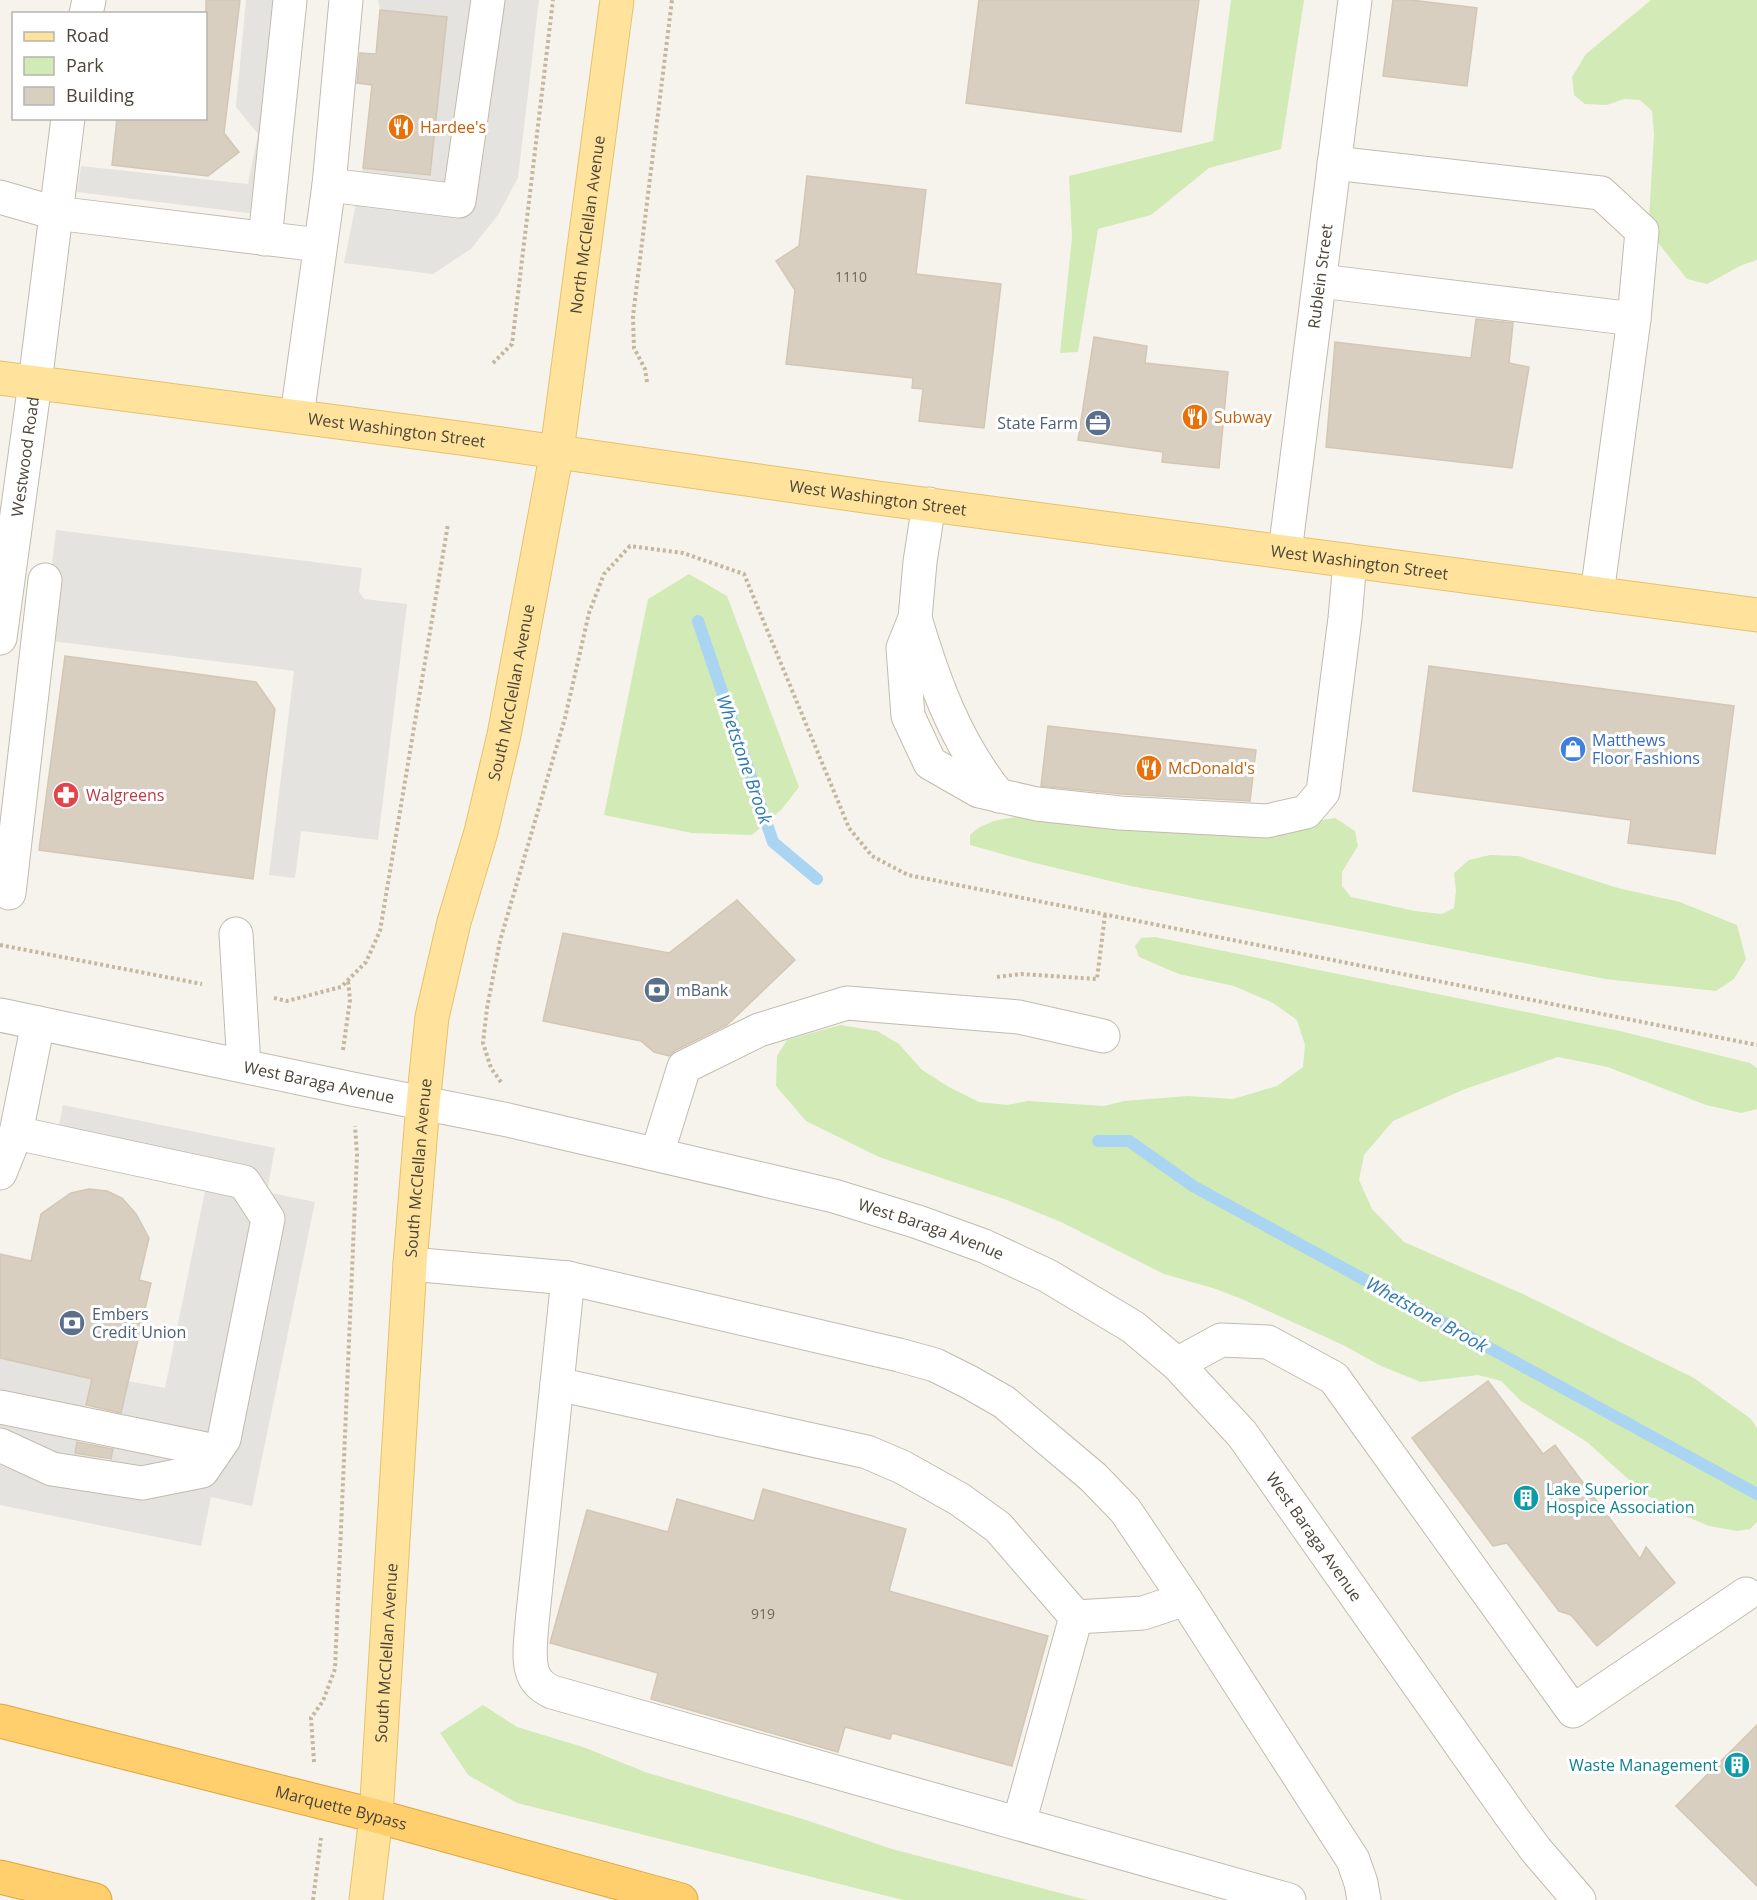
<svg xmlns="http://www.w3.org/2000/svg" width="1757" height="1900" viewBox="0 0 1757 1900" font-family="'Open Sans',sans-serif">
	<rect width="100%" height="100%" fill="#f6f3ec"/>
	<g fill="#d2eab5">
		<polygon points="1231,0 1304,0 1281,149 1209,168 1151,215 1098,229 1078,352 1060,353 1072,238 1069,176 1213,141"/>
		<polygon points="1651,0 1757,0 1757,260 1742,265 1707,284 1687,279 1659,244 1649,218 1654,135 1652,111 1640,100 1624,99 1607,105 1585,104 1574,95 1572,77 1586,54"/>
		<polygon points="689,574 727,596 799,787 782,809 752,835 692,833 604,815 648,599"/>
		<path d="M 1036,816 L 1315,821 L 1335,818 L 1355,831 L 1358,846 L 1342,872 L 1342,886 L 1351,897 L 1415,911 L 1442,914 L 1454,908 L 1456,891 L 1454,873 L 1469,860 L 1490,855 L 1518,856 L 1618,888 L 1680,902 L 1737,925 L 1746,959 L 1734,979 L 1716,991 L 1605,979 L 1131,886 L 1031,862 L 970,845 L 970,835 C 987,818 1014,817 1036,816 Z"/>
		<polygon points="1155,937 1620,1031 1750,1063 1757,1068 1757,1109 1741,1113 1706,1105 1608,1067 1558,1057 1465,1089 1393,1121 1364,1155 1359,1180 1372,1209 1404,1242 1523,1294 1694,1378 1751,1419 1757,1428 1757,1522 1750,1529 1737,1531 1709,1526 1685,1516 1646,1495 1587,1442 1521,1401 1501,1381 1478,1375 1421,1382 1381,1366 1343,1345 1244,1300 1216,1289 1164,1274 1061,1222 1007,1200 879,1157 806,1121 776,1086 777,1056 787,1040 840,1025 877,1031 899,1044 921,1069 947,1086 979,1102 1007,1105 1028,1101 1104,1106 1124,1101 1188,1096 1233,1099 1277,1086 1303,1067 1305,1045 1297,1020 1273,1003 1234,986 1179,974 1139,957 1135,946 1141,938"/>
		<polygon points="483,1705 517,1727 583,1747 645,1772 806,1820 892,1849 1087,1900 903,1900 517,1803 468,1775 440,1733"/>
	</g>
	<g fill="#e5e3e0">
		<polygon points="246,0 306,0 281,217 77,192 81,166 248,184 258,134 236,107"/>
		<polygon points="378,0 539,0 518,178 498,215 471,249 433,274 344,263 363,168 430,175 447,17 380,10"/>
		<polygon points="56,530 362,568 359,592 364,599 407,604 378,840 301,831 295,878 269,875 294,671 43,640"/>
		<polygon points="63,1105 275,1148 267,1192 315,1202 252,1506 211,1497 201,1546 0,1505 0,1358 92,1379 75,1452 110,1461 128,1381 165,1388 207,1181 54,1150"/>
	</g>
	<g fill="none" stroke-linecap="round" stroke-linejoin="round">
		<g stroke="#a9d4f2" stroke-width="12">
			<polyline points="698,621 773,842 817,879"/>
			<polyline points="1098,1141 1129,1141 1193,1186 1757,1494"/>
		</g>
	</g>
	<g fill="#d8cfc1" stroke="#d3c7b4" stroke-width="1.5">
		<polygon points="206,0 240,0 224,133 239,152 208,176 112,165 117,118 206,118"/>
		<polygon points="979,0 1199,0 1181,132 966,103"/>
		<polygon points="1393,0 1411,0 1477,8 1467,86 1383,76"/>
		<polygon points="380,10 447,17 430,175 363,168 372,85 357,83 360,53 376,54"/>
		<polygon points="807,176 926,190 916,274 1001,284 984,428 919,421 923,389 912,388 913,378 786,364 795,290 776,261 799,246"/>
		<polygon points="1476,319 1513,323 1509,363 1529,367 1512,468 1326,447 1335,342 1471,358"/>
		<polygon points="1094,337 1147,346 1145,363 1228,372 1219,468 1162,462 1163,452 1078,440"/>
		<polygon points="65,656 256,682 275,709 253,879 39,850"/>
		<polygon points="1429,666 1734,706 1715,854 1628,843 1631,820 1413,791"/>
		<polygon points="1048,726 1256,750 1250,801 1122,794 1041,786"/>
		<polygon points="737,900 795,960 727,1025 676,1050 669,1056 654,1052 641,1041 543,1021 563,933 669,953"/>
		<polygon points="89,1189 107,1191 122,1198 136,1214 149,1238 139,1280 151,1283 121,1413 86,1405 92,1379 0,1358 0,1254 31,1261 41,1214 71,1193"/>
		<polygon points="1488,1381 1543,1454 1555,1445 1640,1559 1646,1547 1675,1583 1597,1646 1571,1615 1559,1611 1507,1543 1493,1546 1412,1438"/>
		<polygon points="77,1442 113,1449 111,1459 75,1453"/>
		<polygon points="763,1489 906,1529 889,1591 1048,1636 1012,1766 892,1733 890,1739 845,1727 838,1752 651,1699 658,1673 550,1643 587,1510 668,1532 677,1499 754,1521"/>
		<polygon points="1757,1725 1757,1886 1676,1806"/>
	</g>
	<g fill="none" stroke-linecap="round" stroke-linejoin="round">
		<defs>
			<g id="minor">
				<polyline points="86,14 89,0"/>
				<polyline points="1334,163 1601,193 1642,231 1634,319 1597,594"/>
				<polyline points="329,185 346,0"/>
				<polyline points="0,197 55,213 320,245"/>
				<polyline points="265,239 290,0"/>
				<polyline points="1320,281 1634,319"/>
				<polyline points="297,416 329,185 459,201 488,0"/>
				<polyline points="929,504 920,562 915,618 903,648 908,716 930,763 979,791 1037,804 1120,813 1267,821 1306,812 1323,792 1345,618 1350,561"/>
				<path id="s1" d="M 1285,552 L 1355,0"/>
				<path d="M 915,618 C 934,682 956,743 999,796"/>
				<path id="s2" d="M 0,638 L 35,383 L 68,118"/>
				<polyline points="9,893 45,580"/>
				<polyline points="236,934 244,1066"/>
				<path id="s3" d="M 0,1015 L 352,1089 L 508,1120 L 834,1196 L 918,1222 L 984,1246 L 1048,1276 L 1133,1327 L 1177,1364 L 1242,1434 L 1511,1816 L 1536,1850 L 1579,1900"/>
				<polyline points="657,1154 684,1067 759,1030 847,1003 1019,1017 1103,1036"/>
				<polyline points="0,1173 16,1133 38,1023"/>
				<polyline points="410,1264 568,1278 899,1355 935,1365 969,1382 1004,1402 1093,1477 1125,1510 1185,1599 1353,1860 1361,1883 1364,1900"/>
				<path d="M 568,1278 L 532,1623 C 531,1641 525,1671 540,1684 C 543,1687 548,1690 552,1692 L 1289,1900"/>
				<polyline points="1177,1364 1221,1340 1268,1342 1334,1378 1573,1711 1746,1594"/>
				<polyline points="557,1384 867,1452 902,1467 959,1499 998,1527 1076,1617 1019,1823"/>
				<polyline points="0,1407 215,1451"/>
				<polyline points="0,1445 52,1469 142,1483 202,1471 224,1439 268,1219 244,1182 16,1133"/>
				<polyline points="1076,1617 1143,1613 1185,1599"/>
			</g>
			<g id="major">
				<path id="s4" d="M 0,378 L 460,438 L 878,498 L 1757,615"/>
				<path id="s5" d="M 366,1900 L 376,1816 L 410,1264 L 423,1104 L 432,1017 L 454,922 L 481,832 L 504,735 L 557,451 L 617,0"/>
			</g>
			<g id="highway">
				<path id="s6" d="M 0,1721 L 376,1816 L 681,1900"/>
				<polyline points="0,1877 95,1900"/>
			</g>
		</defs>
		<use href="#minor" stroke="#c2bbae" stroke-width="35"/>
		<use href="#major" stroke="#e6c16a" stroke-width="35"/>
		<use href="#highway" stroke="#e0a43c" stroke-width="35"/>
		<g stroke="#c4b79f" stroke-width="4" stroke-dasharray="3 3" stroke-linecap="butt">
			<polyline points="493,363 512,344 553,0"/>
			<polyline points="647,382 645,369 634,348 633,316 672,0"/>
			<polyline points="0,945 202,984"/>
			<polyline points="997,977 1021,974 1097,979 1105,915"/>
			<polyline points="274,998 287,1001 341,987 366,962 380,931 448,524"/>
			<polyline points="343,1050 350,1000 348,980"/>
			<polyline points="501,1082 491,1068 483,1043 487,1008 500,941 565,718 589,613 604,574 630,546 683,553 744,574 849,828 872,856 908,875 1757,1045"/>
			<polyline points="314,1762 311,1718 323,1701 335,1669 357,1154 355,1126"/>
			<polyline points="313,1900 321,1838"/>
		</g>
		<use href="#minor" stroke="#fff" stroke-width="33"/>
		<use href="#major" stroke="#ffe39c" stroke-width="33"/>
		<use href="#highway" stroke="#ffcf6e" stroke-width="33"/>
	</g>
	<defs>
		<symbol id="restaurant-disc" viewBox="-11 -11 22 22"><circle r="9.5" fill="#e8710a" stroke="#fff"/><path d="M-5-6h1v4h1v-4h1v4h1v-4h1v5L-1.5 .5V6h-2V.5L-5-1ZM5-6V6H3V1.5H1.5Q1.5-4 5-6Z" fill="#fff"/></symbol>
		<symbol id="office-disc" viewBox="-11 -11 22 22"><circle r="9.5" fill="#5c6f8a" stroke="#fff"/><path d="M-6-3h4V-5.5h4V-3h4V5H-6ZM-1-4.5V-3h2v-1.5ZM-6 0V1H6V0Z" fill="#fff"/></symbol>
		<symbol id="shop-disc" viewBox="-11 -11 22 22"><circle r="9.5" fill="#3f7fe0" stroke="#fff"/><path d="M-5-2.5h2.3a2.7 3.5 0 0 1 5.4 0H5L5.5 6h-11ZM-1.5-2.5h3a1.5 2.3 0 0 0-3 0Z" fill="#fff"/></symbol>
		<symbol id="pharmacy-disc" viewBox="-11 -11 22 22"><circle r="9.5" fill="#e0444e" stroke="#fff"/><path d="M-2-6h4v4h4v4h-4v4h-4v-4h-4v-4h4Z" fill="#fff"/></symbol>
		<symbol id="bank-disc" viewBox="-11 -11 22 22"><circle r="9.5" fill="#5c6f8a" stroke="#fff"/><path d="M-6-4H6V4H-6ZM0-2.3a2.3 2.3 0 1 0 0 4.6a2.3 2.3 0 1 0 0-4.6Z" fill="#fff"/></symbol>
		<symbol id="building-disc" viewBox="-11 -11 22 22"><circle r="9.5" fill="#0f9aa8" stroke="#fff"/><path d="M-4-6H4V6H1V3H-1V6H-4ZM-2.5-4.3h1.7v1.8h-1.7ZM.8-4.3h1.7v1.8H.8ZM-2.5-1h1.7V.8h-1.7ZM.8-1h1.7V.8H.8Z" fill="#fff"/></symbol>
	</defs>
	<g fill-rule="evenodd">
		<use href="#restaurant-disc" x="386" y="112" width="30" height="30"/>
		<use href="#restaurant-disc" x="1180" y="402" width="30" height="30"/>
		<use href="#office-disc" x="1083" y="408" width="30" height="30"/>
		<use href="#shop-disc" x="1558" y="734" width="30" height="30"/>
		<use href="#restaurant-disc" x="1134" y="753" width="30" height="30"/>
		<use href="#pharmacy-disc" x="51" y="780" width="30" height="30"/>
		<use href="#bank-disc" x="642" y="975" width="30" height="30"/>
		<use href="#bank-disc" x="57" y="1308" width="30" height="30"/>
		<use href="#building-disc" x="1511" y="1483" width="30" height="30"/>
		<use href="#building-disc" x="1722" y="1750" width="30" height="30"/>
	</g>
	<g text-anchor="middle" dominant-baseline="central" stroke-width="6" stroke-linejoin="round" paint-order="stroke">
		<g font-size="14" fill="#6e675b">
			<text x="851" y="276">1110</text>
			<text x="763" y="1613">919</text>
		</g>
		<g font-size="16" fill="#c56008" stroke="#fff" text-anchor="start">
			<text x="420" y="127">Hardee's</text>
			<text x="1214" y="417">Subway</text>
			<text x="1168" y="768">McDonald's</text>
		</g>
		<g font-size="16" fill="#4b4439" stroke="#fff">
			<text stroke="none"><textPath href="#s5" startOffset="1694">North McClellan Avenue</textPath></text>
			<text stroke="none"><textPath href="#s1" startOffset="278">Rublein Street</textPath></text>
			<text stroke="none"><textPath href="#s4" startOffset="400">West Washington Street</textPath></text>
			<text stroke="none"><textPath href="#s2" startOffset="183">Westwood Road</textPath></text>
			<text stroke="none"><textPath href="#s4" startOffset="886">West Washington Street</textPath></text>
			<text stroke="none"><textPath href="#s4" startOffset="1372">West Washington Street</textPath></text>
			<text stroke="none"><textPath href="#s5" startOffset="1220">South McClellan Avenue</textPath></text>
			<text stroke="none"><textPath href="#s3" startOffset="326">West Baraga Avenue</textPath></text>
			<text stroke="none"><textPath href="#s5" startOffset="734">South McClellan Avenue</textPath></text>
			<text stroke="none"><textPath href="#s3" startOffset="956">West Baraga Avenue</textPath></text>
			<text stroke="none"><textPath href="#s3" startOffset="1460">West Baraga Avenue</textPath></text>
			<text stroke="none"><textPath href="#s5" startOffset="248">South McClellan Avenue</textPath></text>
			<text stroke="none"><textPath href="#s6" startOffset="352">Marquette Bypass</textPath></text>
		</g>
		<g font-size="16" fill="#4e5e75" stroke="#fff" text-anchor="start">
			<text x="1078" y="423" text-anchor="end">State Farm</text>
			<text x="676" y="990">mBank</text>
			<text x="92" y="1314">Embers<tspan x="92" dy="18">Credit Union</tspan></text>
		</g>
		<g font-size="16" fill="#366cbe" stroke="#fff" text-anchor="start">
			<text x="1592" y="740">Matthews<tspan x="1592" dy="18">Floor Fashions</tspan></text>
		</g>
		<g font-size="16" fill="#be3a42" stroke="#fff" text-anchor="start">
			<text x="86" y="795">Walgreens</text>
		</g>
		<g font-size="16" fill="#0d838f" stroke="#fff" text-anchor="start">
			<text x="1546" y="1489">Lake Superior<tspan x="1546" dy="18">Hospice Association</tspan></text>
			<text x="1718" y="1765" text-anchor="end">Waste Management</text>
		</g>
		<g font-size="18" font-style="italic" fill="#2e7ab2" stroke="#fff">
			<text transform="translate(745 759) rotate(71)">Whetstone Brook</text>
			<text transform="translate(1427 1314) rotate(29)">Whetstone Brook</text>
		</g>
	</g>
	<rect x="12" y="12" width="195" height="108" fill="#ffffff" stroke="#b7b4b0" stroke-width="1.5"/>
	<rect x="24" y="32" width="30" height="9" fill="#ffe39c" stroke="#b7b4b0" stroke-width="1.5"/>
	<text x="66" y="42" font-size="18" fill="#4b4439">Road</text>
	<rect x="24" y="57" width="30" height="18" fill="#d2eab5" stroke="#b7b4b0" stroke-width="1.5"/>
	<text x="66" y="72" font-size="18" fill="#4b4439">Park</text>
	<rect x="24" y="87" width="30" height="18" fill="#d8cfc1" stroke="#b7b4b0" stroke-width="1.5"/>
	<text x="66" y="102" font-size="18" fill="#4b4439">Building</text>
</svg>
